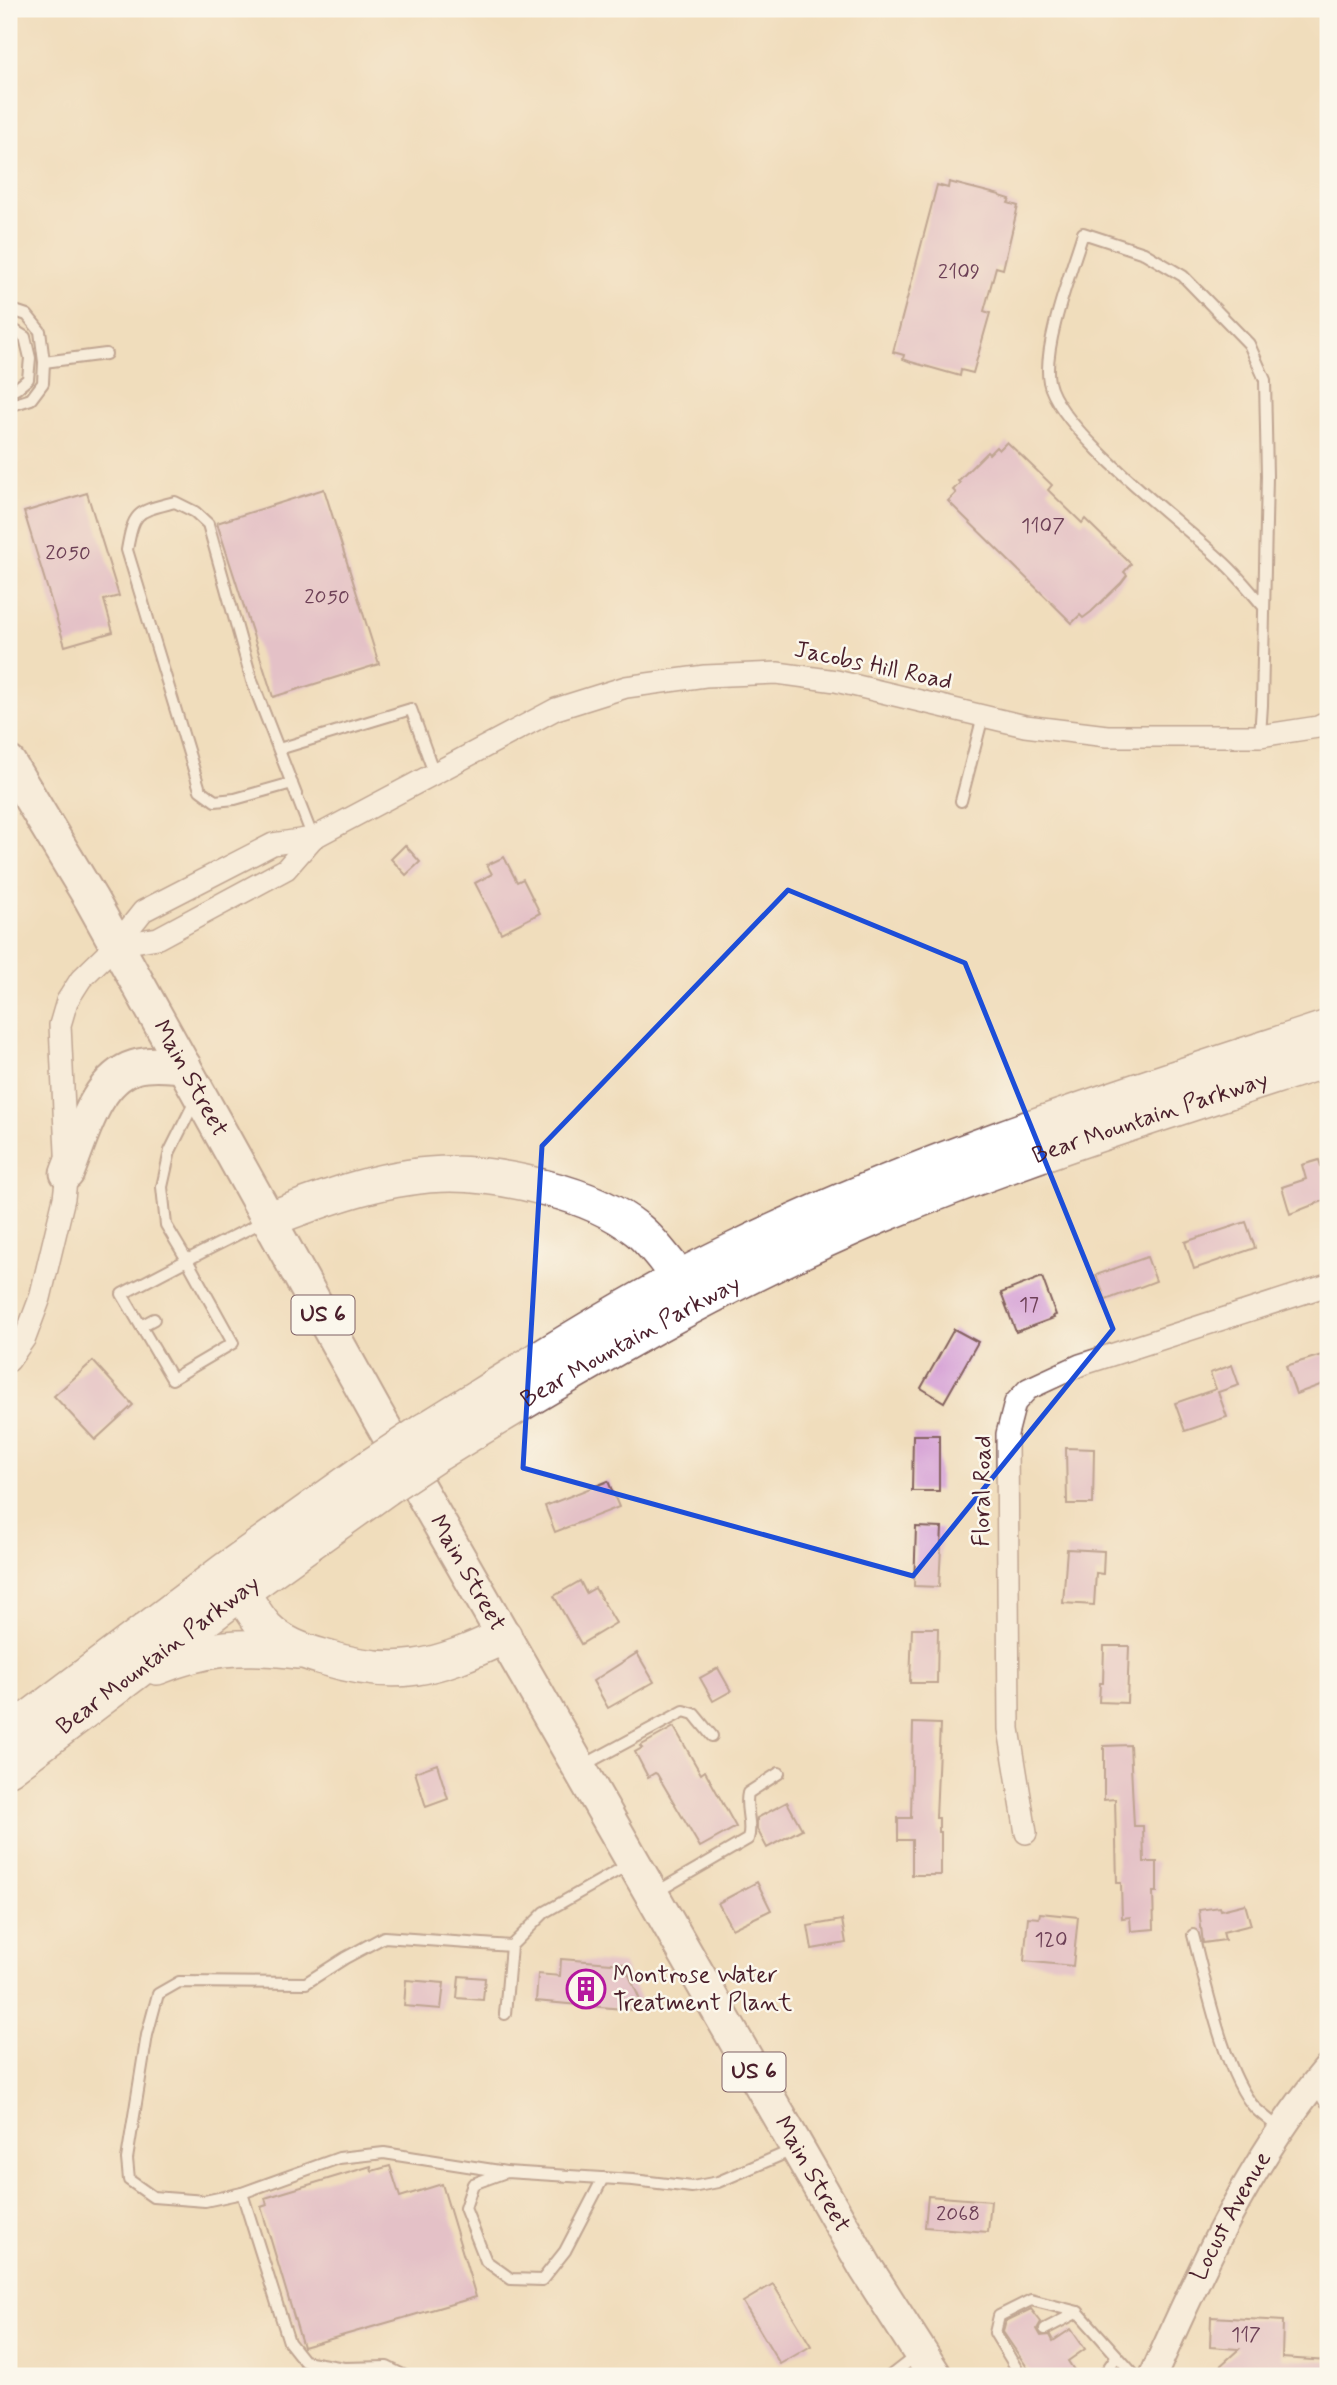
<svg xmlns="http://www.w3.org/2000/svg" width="1337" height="2385" viewBox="0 0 1337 2385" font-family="Mynerve,sans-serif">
	<rect width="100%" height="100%" fill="#fbf7ec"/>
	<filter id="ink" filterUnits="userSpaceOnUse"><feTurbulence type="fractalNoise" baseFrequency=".0143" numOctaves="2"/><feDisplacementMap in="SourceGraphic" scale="14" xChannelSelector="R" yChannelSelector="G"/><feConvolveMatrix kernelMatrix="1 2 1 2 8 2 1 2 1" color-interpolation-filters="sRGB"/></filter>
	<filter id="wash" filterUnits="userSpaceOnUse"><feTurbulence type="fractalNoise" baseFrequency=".00686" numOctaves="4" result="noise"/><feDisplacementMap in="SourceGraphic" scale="28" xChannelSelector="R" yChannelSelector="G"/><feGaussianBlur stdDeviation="1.57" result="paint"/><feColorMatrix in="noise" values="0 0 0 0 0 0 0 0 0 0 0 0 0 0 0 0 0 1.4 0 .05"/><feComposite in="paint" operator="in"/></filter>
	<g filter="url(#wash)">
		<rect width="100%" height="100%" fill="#f0ddbc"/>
		<g id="blocks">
			<g fill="#d6a1d6">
				<polygon points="949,182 1000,195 1000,196 1010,199 1008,203 1018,206 1003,269 996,267 984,311 990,313 973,373 961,370 960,376 911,362 903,359 904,355 893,352 937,185 948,188"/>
				<polygon points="1007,442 1052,485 1048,490 1082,523 1085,519 1131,564 1124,572 1127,575 1121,583 1091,612 1083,618 1080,615 1072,623 948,501 956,493 953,490 960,483 958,481 987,452 989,454 996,447 999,450"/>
				<polygon points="324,489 379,664 273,697 217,523"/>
				<polygon points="87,493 119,596 104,600 113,632 65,646 24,512"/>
				<polygon points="405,845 420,862 406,875 391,859"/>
				<polygon points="504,857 517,882 523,879 540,913 501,933 475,883 492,874 487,865"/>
				<polygon points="1319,1160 1323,1172 1328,1170 1328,1199 1290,1214 1282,1187 1306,1179 1302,1165"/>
				<polygon points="1246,1222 1255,1248 1194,1269 1185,1242"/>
				<polygon points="1147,1257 1156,1281 1106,1300 1096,1275"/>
				<polygon points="1042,1277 1056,1315 1053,1316 1054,1318 1016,1332 1001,1293"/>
				<polygon points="954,1329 978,1342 944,1402 921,1388"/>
				<polygon points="1328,1353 1328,1382 1296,1394 1286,1366"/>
				<polygon points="93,1361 133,1405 95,1440 54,1396"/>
				<polygon points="1232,1365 1239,1385 1218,1392 1227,1417 1185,1431 1175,1403 1216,1389 1210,1373"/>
				<polygon points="913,1435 939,1435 939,1491 912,1491"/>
				<polygon points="1066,1448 1094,1449 1093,1504 1067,1504"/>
				<polygon points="608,1481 619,1507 555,1532 545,1506"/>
				<polygon points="916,1527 942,1528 939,1587 914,1586"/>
				<polygon points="1067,1549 1104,1551 1103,1574 1096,1573 1094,1605 1063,1603"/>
				<polygon points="580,1581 586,1593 595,1588 616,1623 581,1644 554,1596"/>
				<polygon points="912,1628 938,1628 937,1683 910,1683"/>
				<polygon points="1104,1646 1129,1646 1127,1703 1099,1702 1100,1683 1103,1683"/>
				<polygon points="637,1653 654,1682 608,1708 593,1681"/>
				<polygon points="718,1668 731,1691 713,1701 700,1678"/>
				<polygon points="913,1723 940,1724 936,1818 939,1818 939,1832 941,1832 941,1875 912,1875 912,1840 898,1840 898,1818 911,1818"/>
				<polygon points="674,1727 701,1774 705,1771 736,1827 700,1847 657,1774 655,1773 648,1777 635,1752 642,1748 640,1746"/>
				<polygon points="1130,1745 1134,1826 1143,1826 1144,1862 1157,1862 1157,1892 1153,1892 1154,1929 1131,1931 1130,1917 1122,1918 1121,1883 1117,1883 1115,1799 1104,1800 1104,1746"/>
				<polygon points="437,1764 448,1799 426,1807 415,1772"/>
				<polygon points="787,1802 802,1829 767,1848 757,1829 757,1818"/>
				<polygon points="757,1882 771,1910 732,1929 718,1903"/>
				<polygon points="1245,1904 1251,1925 1223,1932 1225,1940 1203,1943 1199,1910 1220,1907 1221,1910"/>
				<polygon points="1040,1913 1078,1917 1073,1966 1024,1961 1028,1917 1039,1918"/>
				<polygon points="842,1920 846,1943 812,1949 808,1926"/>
				<polygon points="561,1959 624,1964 645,2011 536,2001 538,1974 560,1976"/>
				<polygon points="459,1976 485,1978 483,2000 457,1998"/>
				<polygon points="406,1980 444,1983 441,2009 404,2006"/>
				<polygon points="371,2166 372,2171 390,2166 400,2197 442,2184 476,2297 303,2347 261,2207 267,2205 265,2198"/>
				<polygon points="928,2196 991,2201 988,2232 925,2227"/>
				<polygon points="773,2284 811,2346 780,2364 743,2302"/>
				<polygon points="1031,2309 1041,2322 1037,2329 1041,2336 1050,2335 1053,2341 1071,2329 1085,2349 1068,2361 1078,2376 1033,2376 1003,2332 1006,2321"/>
				<polygon points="1211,2317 1283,2321 1282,2358 1328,2361 1328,2376 1209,2376 1239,2349 1210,2347"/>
			</g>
		</g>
	</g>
	<g filter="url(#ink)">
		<use href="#blocks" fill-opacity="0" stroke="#84625e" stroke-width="2"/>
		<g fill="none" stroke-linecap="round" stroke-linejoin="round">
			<defs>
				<g id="service">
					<polyline points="9,309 27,315 40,331 44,362 43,383 31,399 9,406"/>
					<polyline points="9,327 25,337 30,358 28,379 16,389 9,390"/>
					<polyline points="44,362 106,354"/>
					<path d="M 1260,736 L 1262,705 L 1267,476 L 1265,380 L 1249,344 L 1183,276 L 1144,253 L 1083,233 C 1072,269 1042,347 1049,382 C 1059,431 1181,522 1221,560 C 1237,574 1250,591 1264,607"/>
					<polyline points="279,749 411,709 434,773"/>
					<path d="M 292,783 L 235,799 L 215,801 L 200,790 L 127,550 C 134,510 137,512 175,502 L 195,512 L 208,524 L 252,681 L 313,838"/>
					<polyline points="961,801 983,716"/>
					<polyline points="196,1099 170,1151 162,1187 166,1225 187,1260 264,1221"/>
					<polygon points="187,1260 233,1343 172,1379 122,1294"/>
					<polyline points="141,1326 154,1319"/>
					<polyline points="582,1766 684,1711 694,1714 712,1736"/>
					<path d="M 655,1893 L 748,1839 C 753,1824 744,1808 748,1793 L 779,1773"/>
					<path d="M 1193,1935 C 1205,1980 1224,2074 1255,2108 C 1262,2115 1272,2122 1280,2129"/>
					<polyline points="505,2014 511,1946 545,1912 631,1863"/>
					<polyline points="506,2172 384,2153 339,2158 242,2193 205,2201 153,2197 129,2180 127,2159 147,2035 158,1994 179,1982 306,1983 345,1958 384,1937 511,1946"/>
					<polyline points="603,2178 565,2251 542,2280 511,2279 486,2261 465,2208 473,2184 506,2172 633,2180 692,2187 718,2182 795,2149"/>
					<polyline points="242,2193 289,2342 304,2361 344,2368 387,2367 405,2376"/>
					<polyline points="1045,2329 1078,2312"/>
					<polyline points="890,2376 917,2355"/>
					<polyline points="1021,2376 995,2333 999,2316 1031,2300 1078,2312 1135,2376"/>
					<polyline points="1103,2376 1116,2357"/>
				</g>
				<g id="minor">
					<polyline points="116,945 158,938 286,869 313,838"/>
					<polyline points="9,1361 25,1338 40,1298 64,1198 67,1173 60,1025 67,1001 81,979 116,945 143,911 273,844 313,838 556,709 626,687 705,676 777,673 836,681 1025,726 1107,736 1260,736 1318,727 1328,722"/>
					<polyline points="1026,1833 1009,1729 1007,1434 1015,1403 1028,1389 1080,1365 1328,1285"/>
					<polyline points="1321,2075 1328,2097"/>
				</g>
				<g id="tertiary">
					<path id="s1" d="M 1153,2376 C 1201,2268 1251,2158 1328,2067"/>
				</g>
				<g id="primary">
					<path id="s2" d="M 9,763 L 91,899 L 376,1413 L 866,2268 L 935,2376"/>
					<path d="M 67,1173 C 82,1137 95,1079 135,1067 C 151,1062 168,1065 184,1066"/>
				</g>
				<g id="trunk">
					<path d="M 270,1219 C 327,1197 389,1174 451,1174 C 482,1174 516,1180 546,1188 C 578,1196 612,1209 638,1230 C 654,1243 666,1262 680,1278"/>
					<path d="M 424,1431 C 526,1368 626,1302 734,1250 C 925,1157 1127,1094 1328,1028"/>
					<path id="s3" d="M 437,1454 C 580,1366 724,1282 879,1216 C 1025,1155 1177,1108 1328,1059"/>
					<path d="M 241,1592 C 249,1604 256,1617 266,1628 C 282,1644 301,1651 323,1657 C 396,1680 437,1668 504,1636"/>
					<path d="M 157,1667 C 206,1647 245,1644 297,1651"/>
					<polyline points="9,1734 226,1570 373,1465"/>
					<path id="s4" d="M 9,1768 L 241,1592 L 386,1488"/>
				</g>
			</defs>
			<use href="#service" stroke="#84625e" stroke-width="14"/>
			<use href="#minor" stroke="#84625e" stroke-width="24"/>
			<use href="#tertiary" stroke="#84625e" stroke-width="30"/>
			<use href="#primary" stroke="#84625e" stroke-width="37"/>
			<use href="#trunk" stroke="#84625e" stroke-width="38"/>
			<use href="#service" stroke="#fff" stroke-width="10"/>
			<use href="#minor" stroke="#fff" stroke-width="21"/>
			<use href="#tertiary" stroke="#fff" stroke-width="26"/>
			<use href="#primary" stroke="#fff" stroke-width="33"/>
			<use href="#trunk" stroke="#fff" stroke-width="35"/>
			<defs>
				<g id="trunk-bridge">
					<polyline points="373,1465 424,1431"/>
					<polyline points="386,1488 437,1454"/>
				</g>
			</defs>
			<use href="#trunk-bridge" stroke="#84625e" stroke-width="38" stroke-linecap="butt"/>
			<use href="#trunk-bridge" stroke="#fff" stroke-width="35"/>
		</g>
	</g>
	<path d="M0 0H1337V2385H0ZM 788,890 L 965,963 L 1113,1329 L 913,1576 L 523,1468 L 542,1146 Z" fill="#f0ddbc" fill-opacity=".55" fill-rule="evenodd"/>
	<path fill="none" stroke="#1d4ed8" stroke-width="5" stroke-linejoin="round" d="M 788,890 L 965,963 L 1113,1329 L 913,1576 L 523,1468 L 542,1146 Z"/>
	<defs>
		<symbol id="building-ring" viewBox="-11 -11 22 22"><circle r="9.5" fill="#fbf7ec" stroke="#b5179e" stroke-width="1.5"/><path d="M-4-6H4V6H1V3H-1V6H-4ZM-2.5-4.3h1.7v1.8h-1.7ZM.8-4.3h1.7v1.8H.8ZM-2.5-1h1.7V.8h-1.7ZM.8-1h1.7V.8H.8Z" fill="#b5179e"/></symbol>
	</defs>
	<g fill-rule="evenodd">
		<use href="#building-ring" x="564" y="1967" width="44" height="44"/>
	</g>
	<g text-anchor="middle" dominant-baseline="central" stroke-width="5" stroke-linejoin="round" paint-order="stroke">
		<g font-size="21" fill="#6d4056">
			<text x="959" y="272">2109</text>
			<text x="1043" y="526">1107</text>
			<text x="68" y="553">2050</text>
			<text x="327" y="597">2050</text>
			<text x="1029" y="1305">17</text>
			<text x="1051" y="1940">120</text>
			<text x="958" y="2214">2068</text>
			<text x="1246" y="2335">117</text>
		</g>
		<g fill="#fbf7ec" stroke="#7f6065" stroke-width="2">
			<rect x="291.5" y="1295.5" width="63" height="39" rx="5"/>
			<rect x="722.5" y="2052.5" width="63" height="39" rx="5"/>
		</g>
		<g font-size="23" font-weight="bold" fill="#4a1f2b">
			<text x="323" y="1315">US 6</text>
			<text x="754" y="2072">US 6</text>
		</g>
		<g font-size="24" fill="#4a1f2b" stroke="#fbf7ec">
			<text transform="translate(873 666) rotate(12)">Jacobs Hill Road</text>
			<text stroke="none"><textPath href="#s2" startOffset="364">Main Street</textPath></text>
			<text stroke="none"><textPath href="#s3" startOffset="791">Bear Mountain Parkway</textPath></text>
			<text stroke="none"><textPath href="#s3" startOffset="224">Bear Mountain Parkway</textPath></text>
			<text transform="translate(983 1491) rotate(-89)">Floral Road</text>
			<text stroke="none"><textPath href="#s2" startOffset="931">Main Street</textPath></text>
			<text stroke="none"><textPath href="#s4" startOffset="187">Bear Mountain Parkway</textPath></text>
			<text stroke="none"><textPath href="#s2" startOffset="1624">Main Street</textPath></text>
			<text stroke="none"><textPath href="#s1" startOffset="178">Locust Avenue</textPath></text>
		</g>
		<g font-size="24" fill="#4a1f2b" stroke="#fbf7ec" text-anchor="start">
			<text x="613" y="1975">Montrose Water<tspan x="613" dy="28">Treatment Plant</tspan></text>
		</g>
	</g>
	<rect width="1337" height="2385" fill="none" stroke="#fbf7ec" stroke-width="35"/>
</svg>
